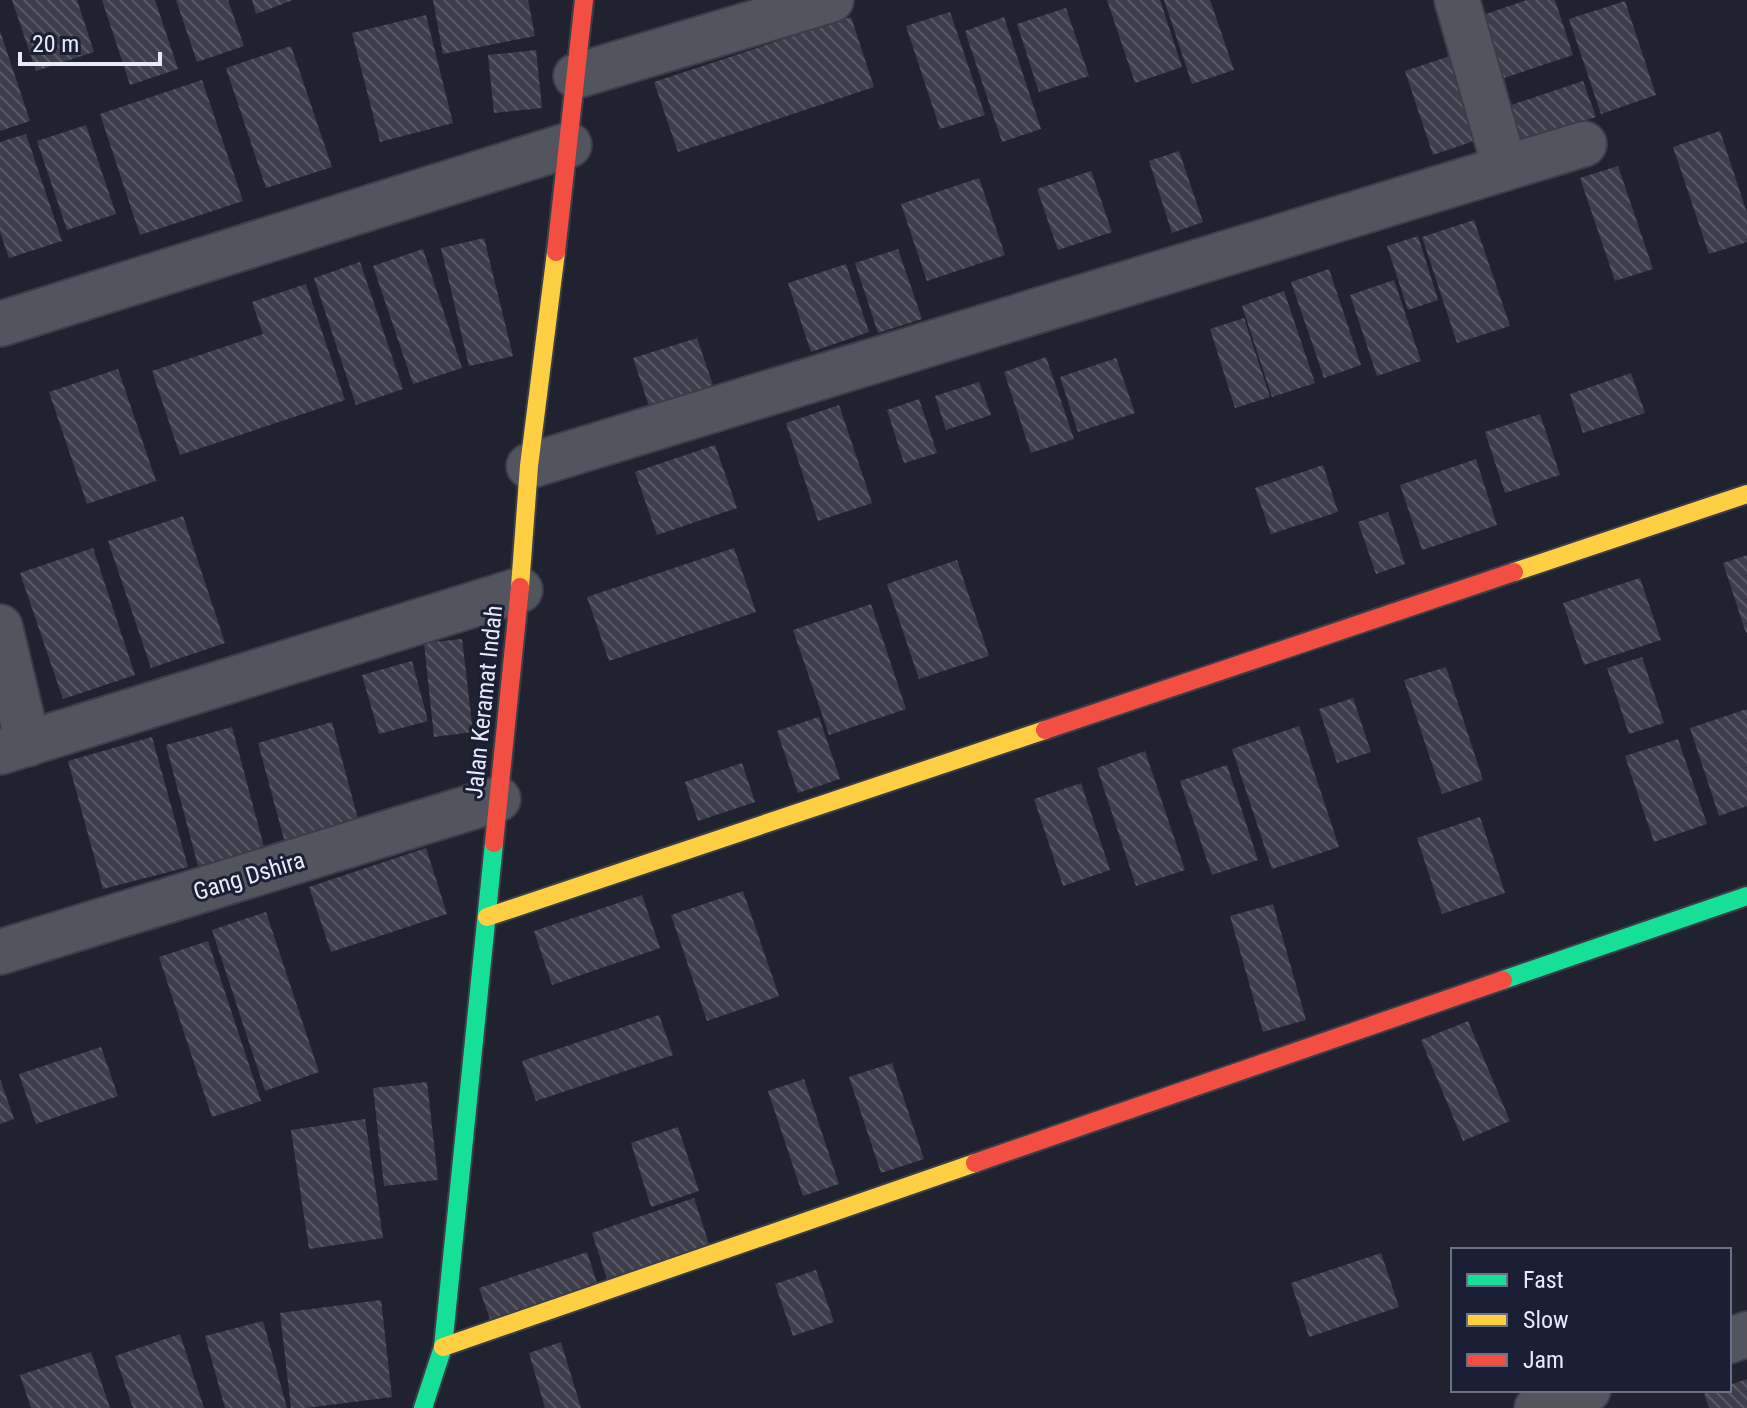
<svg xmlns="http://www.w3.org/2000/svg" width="1747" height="1408" viewBox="0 0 1747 1408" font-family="'Roboto Condensed',sans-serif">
	<defs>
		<pattern id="building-back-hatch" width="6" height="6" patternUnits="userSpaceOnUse" patternTransform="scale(2)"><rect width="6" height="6" fill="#3e3d4a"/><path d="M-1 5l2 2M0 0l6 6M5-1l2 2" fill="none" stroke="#5a5965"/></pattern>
	</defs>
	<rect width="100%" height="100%" fill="#20232f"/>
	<g fill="url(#building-back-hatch)">
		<polygon points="12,0 77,0 94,52 36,71"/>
		<polygon points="102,0 155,0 178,69 130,85"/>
		<polygon points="176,0 228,0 244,46 197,62"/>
		<polygon points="252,0 293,0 256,14"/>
		<polygon points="433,0 528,0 535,36 443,54"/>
		<polygon points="1107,0 1160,0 1182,67 1135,83"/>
		<polygon points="1164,0 1210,0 1234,70 1192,84"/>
		<polygon points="1527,0 1555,0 1573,55 1501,79 1480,16"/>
		<polygon points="1625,1 1656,95 1601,114 1569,19"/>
		<polygon points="1066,8 1089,76 1039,92 1017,24"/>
		<polygon points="950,12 985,115 940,129 906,26"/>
		<polygon points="426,15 453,123 380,142 352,33"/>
		<polygon points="851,17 874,87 678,152 654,82"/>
		<polygon points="1004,17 1041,129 1002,142 965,31"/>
		<polygon points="0,31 30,121 0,131"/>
		<polygon points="291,46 332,167 266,188 226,68"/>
		<polygon points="536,50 542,108 494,113 488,55"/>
		<polygon points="1459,53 1486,137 1433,155 1405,71"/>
		<polygon points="202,80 243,201 140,235 100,114"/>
		<polygon points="1583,81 1596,117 1517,143 1505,107"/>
		<polygon points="86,125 116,214 67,230 37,141"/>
		<polygon points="1720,131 1747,213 1747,242 1709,254 1673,147"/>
		<polygon points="26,134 62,241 9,258 0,232 0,142"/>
		<polygon points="1179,151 1203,222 1172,233 1149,161"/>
		<polygon points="1618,166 1653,269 1615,281 1580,178"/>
		<polygon points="1091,171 1112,232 1058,250 1037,189"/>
		<polygon points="979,178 1005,255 927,281 901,204"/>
		<polygon points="1474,220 1510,326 1457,343 1422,237"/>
		<polygon points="1418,236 1438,300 1408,310 1387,246"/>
		<polygon points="484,238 513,356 469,366 441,248"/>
		<polygon points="423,249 462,368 413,384 373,266"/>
		<polygon points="898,249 922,319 878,333 855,263"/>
		<polygon points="360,262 403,389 356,405 314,278"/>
		<polygon points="846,264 869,332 811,352 788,283"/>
		<polygon points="1329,269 1361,365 1324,378 1291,282"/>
		<polygon points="1394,280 1421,361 1377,376 1350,295"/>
		<polygon points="306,284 345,400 180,455 152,371 263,334 252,302"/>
		<polygon points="1284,291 1315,383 1272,397 1242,306"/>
		<polygon points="1244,318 1270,397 1235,408 1210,329"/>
		<polygon points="697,338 717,397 653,418 633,358"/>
		<polygon points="1046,357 1074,439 1031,453 1004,372"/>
		<polygon points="1116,358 1135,413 1078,432 1060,377"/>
		<polygon points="118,369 156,481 87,504 49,392"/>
		<polygon points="1631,373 1645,413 1583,433 1570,394"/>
		<polygon points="979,382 991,415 946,430 935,396"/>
		<polygon points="919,399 937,453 904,463 887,410"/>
		<polygon points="839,405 872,503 818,521 786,423"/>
		<polygon points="1540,414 1560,475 1505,493 1485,432"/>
		<polygon points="715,445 737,508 657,535 635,472"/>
		<polygon points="1476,459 1497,525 1422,550 1400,485"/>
		<polygon points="1323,465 1338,512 1271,534 1255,488"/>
		<polygon points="1388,512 1405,564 1376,574 1358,522"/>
		<polygon points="183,516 225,643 151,668 108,541"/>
		<polygon points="93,548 135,675 63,699 20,573"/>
		<polygon points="734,548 756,612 609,661 587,597"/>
		<polygon points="1747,555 1747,633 1746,633 1723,563"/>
		<polygon points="957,560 989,656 919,679 887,584"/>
		<polygon points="1640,578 1661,640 1584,665 1563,603"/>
		<polygon points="871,604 906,709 829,735 793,630"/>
		<polygon points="462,639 473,732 434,737 424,643"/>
		<polygon points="1642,657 1664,723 1629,734 1607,668"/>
		<polygon points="412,661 428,721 379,734 362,675"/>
		<polygon points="1446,667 1483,780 1442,794 1404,680"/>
		<polygon points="1353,698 1371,752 1337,763 1319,709"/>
		<polygon points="1747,709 1747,806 1719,816 1690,728"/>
		<polygon points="819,717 840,779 798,793 777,731"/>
		<polygon points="332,722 359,823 285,843 258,743"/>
		<polygon points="1299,726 1339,847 1272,869 1232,749"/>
		<polygon points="232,727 264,847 198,866 166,745"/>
		<polygon points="152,737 188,867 103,889 68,761"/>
		<polygon points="1678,739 1707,824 1654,842 1625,756"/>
		<polygon points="1145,751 1185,870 1136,886 1097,768"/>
		<polygon points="742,763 755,802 698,821 685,782"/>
		<polygon points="1227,765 1258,860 1212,875 1180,781"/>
		<polygon points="1081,783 1110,870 1063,886 1034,799"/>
		<polygon points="1480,817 1505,893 1442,914 1417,838"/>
		<polygon points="426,848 447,914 331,952 309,887"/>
		<polygon points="743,891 779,996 707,1021 671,915"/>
		<polygon points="642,895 660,948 552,985 534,931"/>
		<polygon points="1273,904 1306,1020 1263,1032 1230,916"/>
		<polygon points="266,912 319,1072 265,1091 212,930"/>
		<polygon points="208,941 261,1101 212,1117 159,957"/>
		<polygon points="659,1015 673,1055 536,1101 522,1061"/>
		<polygon points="1468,1021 1510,1121 1463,1141 1421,1040"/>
		<polygon points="101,1047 118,1096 36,1124 19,1074"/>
		<polygon points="892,1063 924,1159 881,1173 849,1077"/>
		<polygon points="0,1079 14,1119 0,1124"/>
		<polygon points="804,1079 839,1184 803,1196 768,1091"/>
		<polygon points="427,1082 438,1180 384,1186 373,1088"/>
		<polygon points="365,1119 383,1238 309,1249 291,1130"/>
		<polygon points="678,1127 699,1191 651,1207 631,1143"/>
		<polygon points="694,1198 710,1247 608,1282 592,1233"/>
		<polygon points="587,1252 598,1286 491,1322 479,1288"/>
		<polygon points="1381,1253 1399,1307 1309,1337 1291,1283"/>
		<polygon points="816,1270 834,1322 793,1336 775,1284"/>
		<polygon points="381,1300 392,1397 306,1408 291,1408 280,1313"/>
		<polygon points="263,1321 287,1408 225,1408 205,1336"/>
		<polygon points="180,1334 204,1408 133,1408 115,1356"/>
		<polygon points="561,1342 581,1408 545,1408 529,1353"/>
		<polygon points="91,1352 110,1408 31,1408 20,1375"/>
		<polygon points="1747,1379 1747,1408 1709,1408 1704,1394 1715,1390 1729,1390 1729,1385"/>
	</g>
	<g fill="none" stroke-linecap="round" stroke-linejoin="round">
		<defs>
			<g id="street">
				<polyline points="1457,0 1505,168"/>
				<polyline points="576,76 831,0"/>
				<polyline points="0,324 569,145"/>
				<polyline points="529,466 1584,144"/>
				<polyline points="0,627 28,744"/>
				<polyline points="0,752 520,590"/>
				<polyline points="0,952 498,799"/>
				<polyline points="1729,1341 1747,1334"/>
				<polyline points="1537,1408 1588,1390"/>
			</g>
			<g id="fast">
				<polyline points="1503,980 1747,896"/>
				<polyline points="423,1408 443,1347 494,843"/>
			</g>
			<g id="slow">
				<polyline points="1514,572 1747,494"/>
				<polyline points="520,587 529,466 556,252"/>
				<polyline points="487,917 1045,730"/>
				<polyline points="443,1347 975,1163"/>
			</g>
			<g id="jam">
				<polyline points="556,252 584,0"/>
				<polyline points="1045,730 1514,572"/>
				<polyline points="494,843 520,587"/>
				<polyline points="975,1163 1503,980"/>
			</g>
		</defs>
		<use href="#street" stroke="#3b3d48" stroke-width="48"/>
		<use href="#fast" stroke="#3b3d48" stroke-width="22"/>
		<use href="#slow" stroke="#3b3d48" stroke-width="22"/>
		<use href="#jam" stroke="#3b3d48" stroke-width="22"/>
		<use href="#street" stroke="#52555e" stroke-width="44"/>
		<use href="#fast" stroke="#16e098" stroke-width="18"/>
		<use href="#slow" stroke="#ffcf43" stroke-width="18"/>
		<use href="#jam" stroke="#f24e42" stroke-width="18"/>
	</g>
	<g text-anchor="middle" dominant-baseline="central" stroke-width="6" stroke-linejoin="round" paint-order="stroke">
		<g font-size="24" fill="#e6eaf9" stroke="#1a1f35">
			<text transform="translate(484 702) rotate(-84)">Jalan Keramat Indah</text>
			<text transform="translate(249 876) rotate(-17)">Gang Dshira</text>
		</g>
	</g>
	<rect x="1451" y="1248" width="280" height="144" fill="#1a1f35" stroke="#6c7083" stroke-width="2"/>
	<rect x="1467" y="1274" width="40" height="12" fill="#16e098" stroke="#6c7083" stroke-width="2"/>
	<text x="1523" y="1288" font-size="24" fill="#e6eaf9">Fast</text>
	<rect x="1467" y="1314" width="40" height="12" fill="#ffcf43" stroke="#6c7083" stroke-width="2"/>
	<text x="1523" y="1328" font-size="24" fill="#e6eaf9">Slow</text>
	<rect x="1467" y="1354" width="40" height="12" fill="#f24e42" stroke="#6c7083" stroke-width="2"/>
	<text x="1523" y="1368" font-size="24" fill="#e6eaf9">Jam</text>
	<path d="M20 52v12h140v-12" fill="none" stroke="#e6eaf9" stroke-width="4"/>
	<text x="32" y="52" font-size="24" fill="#e6eaf9" stroke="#1a1f35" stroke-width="6" paint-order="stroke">20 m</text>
</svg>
